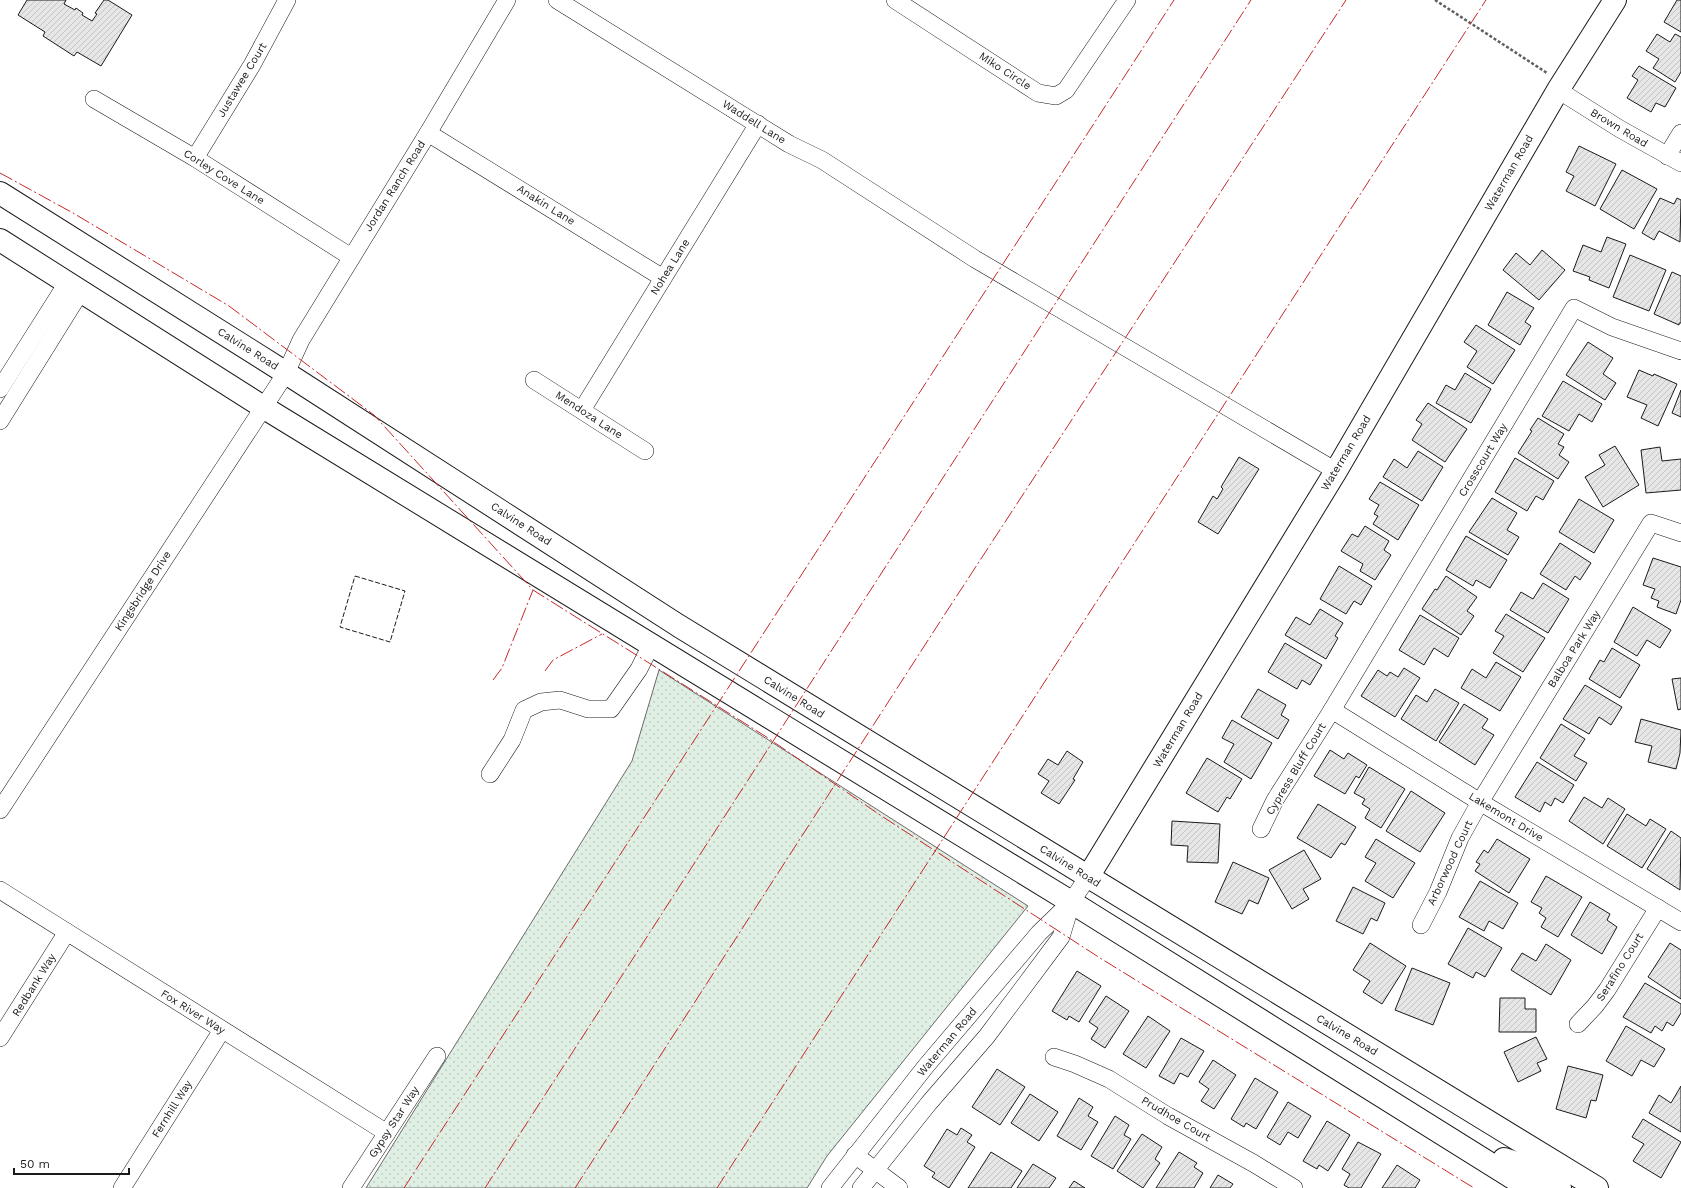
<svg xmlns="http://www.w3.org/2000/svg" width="1681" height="1188" viewBox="0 0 1681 1188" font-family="'Work Sans',sans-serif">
	<defs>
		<pattern id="grass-dots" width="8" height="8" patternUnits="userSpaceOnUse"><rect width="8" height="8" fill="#e0efe3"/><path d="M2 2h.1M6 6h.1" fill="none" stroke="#c0ccc2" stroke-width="1.8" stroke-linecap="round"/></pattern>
		<pattern id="building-hatch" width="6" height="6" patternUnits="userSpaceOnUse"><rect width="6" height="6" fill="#e6e6e6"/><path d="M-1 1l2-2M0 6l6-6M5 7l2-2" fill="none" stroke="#c5c5c5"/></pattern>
	</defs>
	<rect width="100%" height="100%" fill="#fff"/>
	<polygon fill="url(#grass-dots)" stroke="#6a6a6a" points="659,670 1028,906 827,1156 807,1188 366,1188 632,761"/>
	<g fill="url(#building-hatch)" stroke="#1a1a1a">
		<polygon points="27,0 66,0 64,4 75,10 76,8 83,13 82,15 92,21 97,14 95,13 104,0 108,0 132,15 101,66 77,52 74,56 43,36 45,32 18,15"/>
		<polygon points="1677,0 1681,0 1681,32 1664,22"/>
		<polygon points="1657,34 1670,42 1675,34 1681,37 1681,72 1675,82 1653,68 1659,59 1646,51"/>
		<polygon points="1639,66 1676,88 1665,107 1656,103 1651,112 1627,98 1638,80 1632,76"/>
		<polygon points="1579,146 1616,164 1595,206 1566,191 1574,176 1566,172"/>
		<polygon points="1622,170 1657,189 1634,229 1600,209"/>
		<polygon points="1660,198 1674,204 1677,198 1681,200 1680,242 1659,231 1654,240 1642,233"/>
		<polygon points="1607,237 1626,244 1609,288 1589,280 1590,277 1573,271 1583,245 1601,252"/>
		<polygon points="1542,250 1565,270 1539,300 1503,270 1516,253 1530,265"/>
		<polygon points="1630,255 1666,270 1649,311 1613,297"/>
		<polygon points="1672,272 1681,276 1681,323 1679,323 1679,325 1654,314"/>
		<polygon points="1507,292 1534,308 1525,322 1531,326 1520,345 1488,325"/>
		<polygon points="1476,325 1515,350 1493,384 1467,367 1477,351 1464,342"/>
		<polygon points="1588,342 1613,358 1603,374 1616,383 1605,400 1566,375"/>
		<polygon points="1639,370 1653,376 1654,374 1677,384 1658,426 1641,418 1647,405 1627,397"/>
		<polygon points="1465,373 1491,389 1471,423 1436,403 1446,385 1455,390"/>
		<polygon points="1563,381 1602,404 1592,422 1579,414 1569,431 1542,416"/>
		<polygon points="1681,390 1681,417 1672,413"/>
		<polygon points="1428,403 1467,429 1445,462 1412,440 1422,424 1416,420"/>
		<polygon points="1538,418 1564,434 1558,444 1564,447 1559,455 1569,462 1558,479 1518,453 1532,431 1530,430"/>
		<polygon points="1615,446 1639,485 1603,507 1585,477 1605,465 1599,455"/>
		<polygon points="1660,447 1662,461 1681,459 1681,490 1646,493 1641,450"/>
		<polygon points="1418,451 1443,467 1422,501 1383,477 1394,459 1407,468"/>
		<polygon points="1239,457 1259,469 1218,534 1198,522 1213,496 1217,499 1223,489 1221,487"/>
		<polygon points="1515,458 1554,481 1543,500 1536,496 1527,511 1495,492"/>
		<polygon points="1380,482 1419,505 1398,540 1373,524 1378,516 1374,514 1379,505 1369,499"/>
		<polygon points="1492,498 1517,513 1507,530 1519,537 1508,555 1469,532"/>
		<polygon points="1579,499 1614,520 1594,553 1559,532"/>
		<polygon points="1365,526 1389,541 1384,550 1391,555 1375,580 1360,571 1363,564 1341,551 1352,534 1358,537"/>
		<polygon points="1466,536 1507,560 1490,588 1476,580 1473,586 1446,570"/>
		<polygon points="1560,543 1591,563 1580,580 1575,576 1566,590 1540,574"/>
		<polygon points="1653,558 1681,567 1681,600 1676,614 1657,607 1659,601 1651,598 1655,589 1643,585"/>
		<polygon points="1339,566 1372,586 1361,605 1354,601 1346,614 1320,599"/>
		<polygon points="1446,576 1477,597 1467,611 1474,616 1461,635 1422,609 1435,589 1437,590"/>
		<polygon points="1543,583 1569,599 1548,633 1510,610 1521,592 1533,599"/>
		<polygon points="1633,607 1671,630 1660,648 1647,640 1637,656 1614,642"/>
		<polygon points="1320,609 1343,623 1335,636 1338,638 1326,659 1285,635 1296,617 1310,625"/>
		<polygon points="1506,614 1545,638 1523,672 1493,653 1504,636 1495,631"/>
		<polygon points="1420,615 1459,638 1448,657 1434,648 1424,665 1399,650"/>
		<polygon points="1285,643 1322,665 1310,685 1302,680 1297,689 1268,672"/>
		<polygon points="1612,648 1640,665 1620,698 1589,679 1600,660 1604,662"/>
		<polygon points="1496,662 1521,677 1500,711 1461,688 1472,669 1486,678"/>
		<polygon points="1404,668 1420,678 1395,717 1361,696 1378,670 1387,676 1390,672 1398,677"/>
		<polygon points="1681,678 1681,709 1678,710 1672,679"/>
		<polygon points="1585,685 1622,707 1611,725 1599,717 1589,734 1563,719"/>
		<polygon points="1258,689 1286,705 1281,715 1289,720 1278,739 1241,717"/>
		<polygon points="1435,689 1459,703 1436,741 1401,719 1416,695 1427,702"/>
		<polygon points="1464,704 1488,719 1482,728 1494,735 1475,765 1439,742"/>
		<polygon points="1641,719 1681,730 1680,753 1676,769 1648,762 1652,746 1635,742"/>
		<polygon points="1232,720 1272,743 1251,779 1224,762 1234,744 1222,738"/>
		<polygon points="1561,724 1585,739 1574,756 1587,763 1576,781 1540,758"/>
		<polygon points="1330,750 1344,759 1348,753 1367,765 1359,778 1356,776 1345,794 1314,776"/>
		<polygon points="1067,751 1083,762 1073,779 1075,780 1059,804 1041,793 1049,781 1038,774 1048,759 1058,765"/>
		<polygon points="1207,758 1242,779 1230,799 1227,797 1218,812 1186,793"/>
		<polygon points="1537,762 1574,785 1563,803 1555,798 1551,806 1545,802 1540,812 1515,797"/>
		<polygon points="1369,767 1405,789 1381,828 1365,818 1370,809 1362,804 1365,799 1354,793"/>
		<polygon points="1411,791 1445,813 1420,852 1386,831"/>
		<polygon points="1584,797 1602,808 1608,798 1625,809 1603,844 1569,821"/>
		<polygon points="1318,804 1356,827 1345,845 1341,843 1331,858 1297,838"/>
		<polygon points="1627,814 1646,826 1650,819 1666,829 1642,868 1607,846"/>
		<polygon points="1172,821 1220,824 1218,863 1187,862 1188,846 1171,845"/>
		<polygon points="1671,831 1681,838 1680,890 1647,869"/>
		<polygon points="1376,839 1415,863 1393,898 1365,881 1376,863 1365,857"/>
		<polygon points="1497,839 1530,859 1509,893 1475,871 1480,864 1476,862 1484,850 1488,853"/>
		<polygon points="1304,850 1321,879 1303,889 1309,899 1292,909 1269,870"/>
		<polygon points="1233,862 1269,878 1258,904 1249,900 1242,914 1215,902"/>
		<polygon points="1546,876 1582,897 1558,937 1541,927 1546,918 1539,913 1542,908 1531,902"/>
		<polygon points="1480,881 1518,903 1503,929 1489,921 1484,931 1459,917"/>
		<polygon points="1353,887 1385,903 1377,921 1371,918 1363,934 1336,921"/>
		<polygon points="1590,902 1610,914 1607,920 1617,927 1602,954 1571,935"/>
		<polygon points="1468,928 1502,948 1485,977 1476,972 1473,978 1448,964"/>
		<polygon points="1370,943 1406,966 1382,1004 1363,992 1370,981 1353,970"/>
		<polygon points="1670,943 1681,950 1681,999 1648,977"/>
		<polygon points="1546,944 1571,960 1551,995 1511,970 1522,953 1536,961"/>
		<polygon points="1412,968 1450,983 1433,1025 1395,1010"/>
		<polygon points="1077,971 1101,986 1079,1022 1069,1016 1067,1020 1052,1011"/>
		<polygon points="1645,983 1681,1004 1681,1013 1673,1026 1667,1022 1662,1031 1655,1026 1651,1033 1623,1017"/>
		<polygon points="1106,996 1129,1011 1105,1048 1091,1039 1098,1028 1089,1022"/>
		<polygon points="1500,998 1525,998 1525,1009 1536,1009 1536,1032 1499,1032"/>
		<polygon points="1148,1016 1170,1031 1146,1068 1123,1054"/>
		<polygon points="1626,1026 1665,1049 1654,1067 1641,1060 1632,1076 1606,1061"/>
		<polygon points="1536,1037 1547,1059 1537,1063 1541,1071 1518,1082 1504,1052"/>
		<polygon points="1181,1038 1204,1051 1188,1077 1180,1073 1174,1084 1159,1076"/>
		<polygon points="1213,1060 1236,1075 1214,1109 1201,1101 1209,1089 1199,1082"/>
		<polygon points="1568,1066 1603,1075 1596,1101 1591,1100 1586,1118 1556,1109"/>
		<polygon points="997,1069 1025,1087 1000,1125 972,1107"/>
		<polygon points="1255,1078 1278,1092 1256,1129 1246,1123 1244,1127 1231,1119"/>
		<polygon points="1681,1086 1681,1132 1649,1113 1659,1095 1671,1103"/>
		<polygon points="1030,1094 1058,1112 1039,1141 1011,1123"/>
		<polygon points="1079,1098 1093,1107 1088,1116 1098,1122 1081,1150 1057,1136"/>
		<polygon points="1288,1102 1311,1116 1298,1138 1288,1132 1280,1145 1267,1137"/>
		<polygon points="1115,1116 1129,1125 1124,1135 1131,1139 1113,1169 1091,1156"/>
		<polygon points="1643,1119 1681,1142 1661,1178 1633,1161 1644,1144 1632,1137"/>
		<polygon points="1327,1121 1350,1135 1328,1171 1319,1165 1317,1169 1303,1161"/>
		<polygon points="961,1128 972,1135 967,1142 975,1147 949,1188 932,1177 935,1173 924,1166 947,1129 957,1135"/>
		<polygon points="1142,1134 1162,1147 1155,1159 1160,1163 1143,1188 1117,1171"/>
		<polygon points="1358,1142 1381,1154 1361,1188 1349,1188 1344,1185 1350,1174 1342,1169"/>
		<polygon points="991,1152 1022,1171 1011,1188 968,1188"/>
		<polygon points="1179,1152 1197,1163 1194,1167 1203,1173 1194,1188 1156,1188"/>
		<polygon points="1033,1164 1056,1178 1049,1188 1017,1188"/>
		<polygon points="1397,1165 1420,1180 1415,1188 1382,1188"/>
		<polygon points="1218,1175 1233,1184 1230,1188 1210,1188"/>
		<polygon points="1074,1181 1085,1188 1069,1188"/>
	</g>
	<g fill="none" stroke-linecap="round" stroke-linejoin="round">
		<defs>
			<g id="minor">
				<polyline points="557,0 789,144 822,160 975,259 1336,471"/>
				<polyline points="895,0 1038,93 1056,96 1066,90 1127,0"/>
				<polyline points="1558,90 1620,129 1681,163"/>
				<polyline points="94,99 195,158 351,257"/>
				<polyline points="428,133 663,278"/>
				<polyline points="1667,156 1681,133"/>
				<polyline points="195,158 252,65 287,0"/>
				<polyline points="534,380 645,451"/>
				<polyline points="0,389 67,283"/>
				<polyline points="582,410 758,124"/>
				<polyline points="0,421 81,291"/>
				<polyline points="1332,710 1480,802 1681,922"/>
				<polyline points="490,774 512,740 524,710 541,702 560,700 588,709 611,709 639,669 651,645"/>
				<polyline points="0,810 286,373 301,340 428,133 507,0"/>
				<polyline points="1261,829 1275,800 1332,710 1574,308 1612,327 1681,351"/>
				<polyline points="0,890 387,1133"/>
				<polyline points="1421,925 1438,892 1460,838 1480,802 1651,523 1681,533"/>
				<polyline points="1578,1024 1595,1006 1607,990 1658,908"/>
				<polyline points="0,1038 67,932"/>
				<polyline points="1054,1057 1075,1064 1109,1079 1168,1116 1253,1163 1294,1188"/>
				<polyline points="855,1155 899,1188"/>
				<polyline points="122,1188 222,1030"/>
				<polyline points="351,1188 437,1056"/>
				<polyline points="830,1188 926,1066 1039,933 1071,902 1088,877"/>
				<polyline points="861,1188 929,1103 987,1036 1061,937 1071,904"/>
			</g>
			<g id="major">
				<polyline points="0,193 286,373 679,626 1597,1188"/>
				<polyline points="0,240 263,407 1071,902 1529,1188"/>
				<polyline points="1088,877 1336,471 1558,90 1615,0"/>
				<polyline points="1504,1159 1516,1163 1560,1188"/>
			</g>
		</defs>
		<use href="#minor" stroke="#1a1a1a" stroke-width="18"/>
		<use href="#major" stroke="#1a1a1a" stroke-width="24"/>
		<polyline stroke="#5f5f5f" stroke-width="2.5" stroke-dasharray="3 2" stroke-linecap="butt" points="1435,0 1547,73"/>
		<use href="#minor" stroke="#fff" stroke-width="17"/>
		<use href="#major" stroke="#fff" stroke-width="22"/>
		<polygon stroke="#1a1a1a" stroke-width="1" stroke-dasharray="5 2" stroke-linecap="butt" points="355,576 405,591 390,642 340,627"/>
		<g stroke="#c62828" stroke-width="1" stroke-dasharray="14 3 2 3" stroke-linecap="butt">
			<polyline points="0,173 73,213 229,306 374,415 533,590 765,736 880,815 1100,958 1474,1188"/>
			<polyline points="545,671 553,660 602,634"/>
			<polyline points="493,680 502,668 533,590"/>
			<polyline points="404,1188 1174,0"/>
			<polyline points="485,1188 1251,0"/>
			<polyline points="575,1188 943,617 1346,0"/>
			<polyline points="717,1188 1486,0"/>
		</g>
	</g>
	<g text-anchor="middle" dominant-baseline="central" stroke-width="3" stroke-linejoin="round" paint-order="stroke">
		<g font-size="11" fill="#1a1a1a" stroke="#fff">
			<text transform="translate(1005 71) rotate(33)">Miko Circle</text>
			<text transform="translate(242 80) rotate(-59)">Justawee Court</text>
			<text transform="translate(754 122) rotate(32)">Waddell Lane</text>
			<text transform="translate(1619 128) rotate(31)">Brown Road</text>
			<text transform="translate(1509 173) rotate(-60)">Waterman Road</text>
			<text transform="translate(224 177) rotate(32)">Corley Cove Lane</text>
			<text transform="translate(395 186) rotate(-58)">Jordan Ranch Road</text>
			<text transform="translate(546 205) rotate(32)">Anakin Lane</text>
			<text transform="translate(670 267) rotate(-58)">Nohea Lane</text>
			<text transform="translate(248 349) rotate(32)">Calvine Road</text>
			<text transform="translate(589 415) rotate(33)">Mendoza Lane</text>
			<text transform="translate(1346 453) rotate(-59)">Waterman Road</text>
			<text transform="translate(1483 460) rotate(-59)">Crosscourt Way</text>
			<text transform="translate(521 524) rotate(33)">Calvine Road</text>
			<text transform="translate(143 591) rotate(-57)">Kingsbridge Drive</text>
			<text transform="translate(1574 649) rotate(-58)">Balboa Park Way</text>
			<text transform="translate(794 697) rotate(32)">Calvine Road</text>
			<text transform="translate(1178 730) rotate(-59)">Waterman Road</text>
			<text transform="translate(1296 769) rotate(-59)">Cypress Bluff Court</text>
			<text transform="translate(1506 817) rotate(31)">Lakemont Drive</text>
			<text transform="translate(1450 863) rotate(-65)">Arborwood Court</text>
			<text transform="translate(1070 866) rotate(32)">Calvine Road</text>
			<text transform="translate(1620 967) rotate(-58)">Serafino Court</text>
			<text transform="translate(34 985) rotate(-58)">Redbank Way</text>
			<text transform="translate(193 1012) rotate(32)">Fox River Way</text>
			<text transform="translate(1347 1035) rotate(31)">Calvine Road</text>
			<text transform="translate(947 1042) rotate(-50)">Waterman Road</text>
			<text transform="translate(172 1109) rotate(-58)">Fernhill Way</text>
			<text transform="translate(1176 1119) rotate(30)">Prudhoe Court</text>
			<text transform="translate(394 1122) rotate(-57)">Gypsy Star Way</text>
		</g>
	</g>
	<path d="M14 1168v6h115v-6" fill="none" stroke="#1a1a1a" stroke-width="2"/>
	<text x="20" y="1168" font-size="12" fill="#1a1a1a" stroke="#ffffff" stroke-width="3" paint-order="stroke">50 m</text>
</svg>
